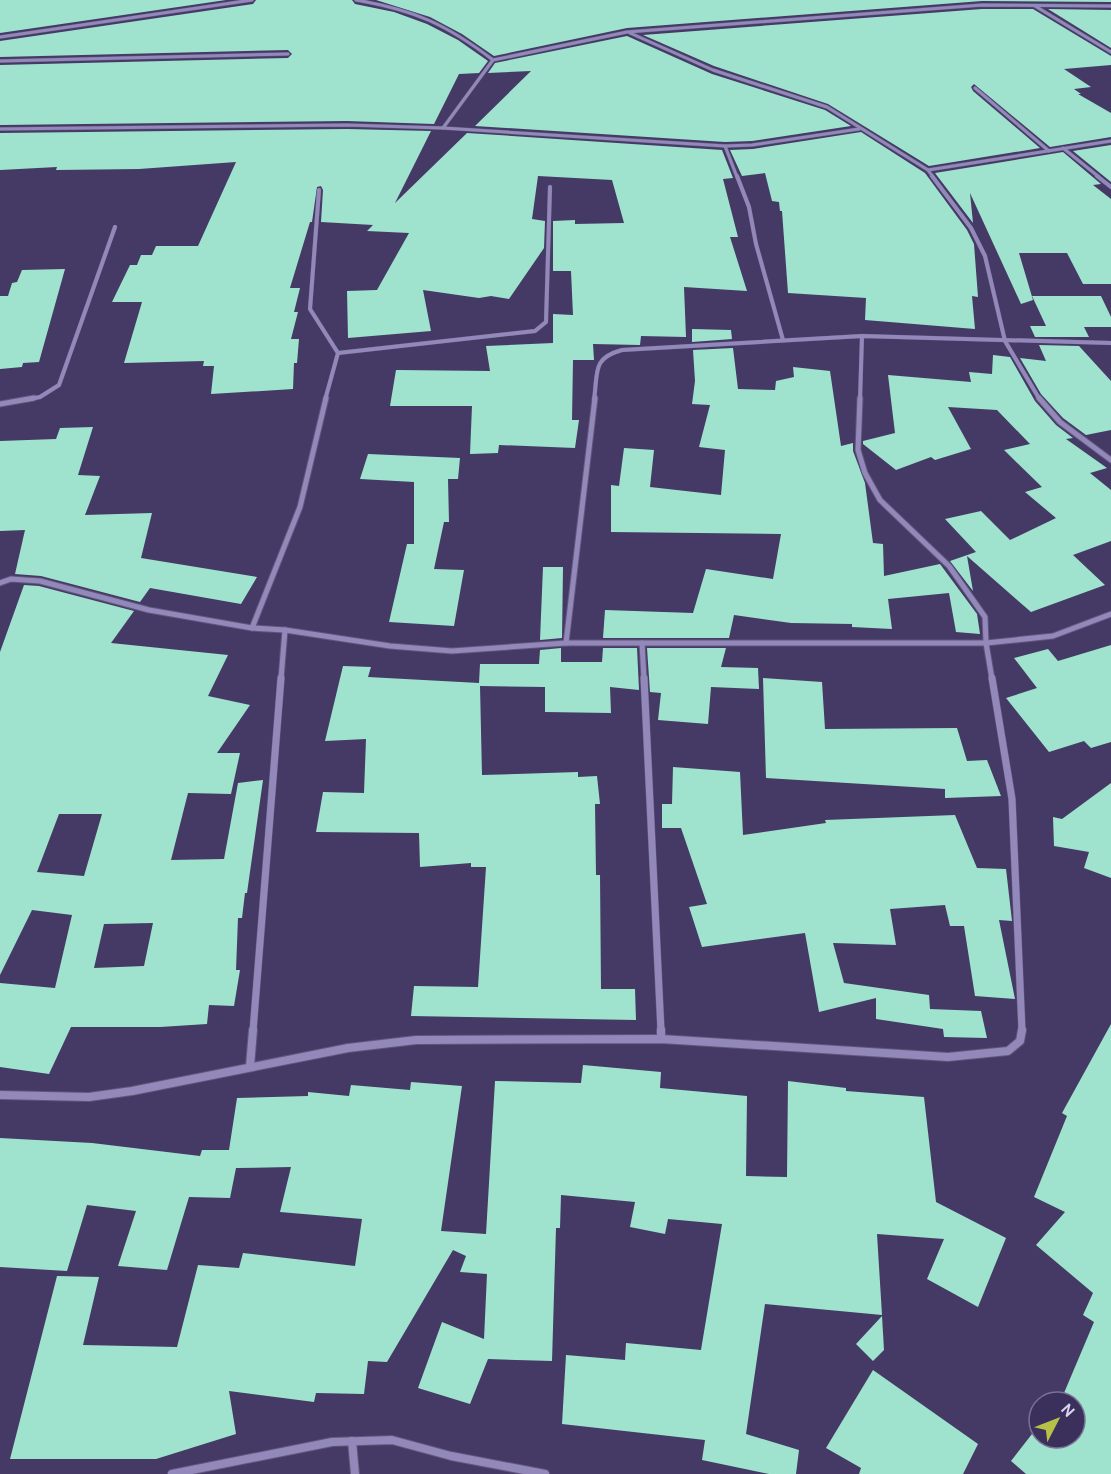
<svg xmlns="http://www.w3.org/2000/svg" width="1111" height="1474" viewBox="0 0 1111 1474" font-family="Cabin,sans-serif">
	<rect width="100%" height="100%" fill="#453a66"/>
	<g fill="#9fe3ce" fill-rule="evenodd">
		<polygon points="0,0 226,0 0,33"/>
		<polygon points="256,0 352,0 355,4 394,12 427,24 458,40 488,61 479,73 459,74 434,124 347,121 0,125 0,65 288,58 292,54 288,50 0,57 0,41 253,4"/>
		<polygon points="376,0 1111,0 1111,2 982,1 627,28 494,56 462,34 430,17"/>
		<polygon points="982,9 1033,9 1111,56 1111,65 1064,69 1091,87 1074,89 1081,94 1078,94 1111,113 1111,137 1050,147 974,84 971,87 973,91 1040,148 929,166 828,104 714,66 643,35"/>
		<polygon points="1048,9 1111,10 1111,48"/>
		<polygon points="627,36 712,74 825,110 851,126 752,141 725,142 475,126 531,71 488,73 495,63"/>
		<polygon points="347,129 431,131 395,203 467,133 722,150 733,178 723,179 738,237 730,237 747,291 684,287 686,337 641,336 640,345 593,344 594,360 573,360 572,420 579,420 575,448 499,445 498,453 470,454 472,406 390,406 396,370 490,371 486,346 553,343 553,314 573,315 571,271 553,271 553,221 575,220 575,224 624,223 612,180 538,176 532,219 545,221 544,248 509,299 491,296 479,298 423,290 431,331 348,338 347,291 377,290 409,233 367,231 373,225 321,222 323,190 321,186 317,187 312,222 310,222 290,288 300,288 294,312 298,312 291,339 299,339 297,363 294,363 293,389 211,394 214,366 203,366 204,361 124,363 142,302 112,302 130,265 137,265 141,255 152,255 156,246 198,246 236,162 139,169 56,170 57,167 0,170 0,133"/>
		<polygon points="861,132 925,173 967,230 974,244 978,297 972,296 975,329 865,320 866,298 788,293 782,211 780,211 779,202 772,201 765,173 742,176 730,150 753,149"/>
		<polygon points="1111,145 1111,182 1073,151"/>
		<polygon points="1063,152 1101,184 1093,185 1111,199 1111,284 1083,284 1067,253 1019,253 1033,300 1021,304 970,193 973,223 935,173"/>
		<polygon points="65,269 39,362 23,363 22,367 0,369 0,296 8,296 12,283 17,282 22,270"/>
		<polygon points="1032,296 1101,296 1111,317 1111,327 1084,327 1089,337 1035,337 1030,326 1046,326"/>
		<polygon points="692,329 731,330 732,339 692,342"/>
		<polygon points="1039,345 1079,346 1111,381 1111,430 1086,435 1063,418 1041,394 1020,358 1046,361"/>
		<polygon points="733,348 738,389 775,390 776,381 794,377 793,367 830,371 841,446 853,443 853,451 865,483 873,543 883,544 884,576 940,564 977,614 980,634 956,632 949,593 888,599 892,629 852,627 852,624 791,623 734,615 729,638 603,638 605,610 693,613 706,569 773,579 781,534 611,532 611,485 619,486 624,448 654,450 650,487 721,495 725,450 699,447 710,405 692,404 695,381 693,350"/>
		<polygon points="993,355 1010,357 1035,401 1056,425 1073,438 1066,439 1107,468 1090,473 1111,490 1111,541 1073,555 1105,585 1031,612 967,556 973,591 950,561 976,552 945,519 981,511 1010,540 1056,518 1025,492 1042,487 1004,450 1030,444 997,410 948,407 971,449 935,460 931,457 896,470 863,444 863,441 895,433 888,375 971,382 969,372 992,374"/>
		<polygon points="93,427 78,475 100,476 85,515 152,513 141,558 257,577 241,604 150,588 140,602 41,576 15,574 25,530 0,531 0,441 56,439 60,428"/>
		<polygon points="368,454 460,458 458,479 448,479 449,522 444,522 434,569 464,570 454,626 389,622 407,544 414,544 414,482 360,479"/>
		<polygon points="543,567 563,567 562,638 540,640"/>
		<path d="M 24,585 L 39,586 L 134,611 L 111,643 L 228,655 L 208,696 L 250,705 L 217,753 L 240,753 L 231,794 L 188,793 L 171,860 L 224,859 L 238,783 L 263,780 L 247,893 L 245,893 L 242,918 L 238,918 L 236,970 L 240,970 L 234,1006 L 209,1005 L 207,1024 L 160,1027 L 71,1027 L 49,1074 L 0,1067 L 0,983 L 55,988 L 72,915 L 32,910 L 0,975 L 0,652 ZM 59,814 L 102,814 L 84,876 L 37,872 ZM 153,923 L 144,966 L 94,968 L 104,924 Z"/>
		<polygon points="1111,645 1111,742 1091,748 1084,741 1049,752 1006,698 1037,688 1014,658 1048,649 1058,661"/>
		<polygon points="561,648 561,662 602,662 603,648 637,648 639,690 610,687 611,713 545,712 545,687 480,686 482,775 578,772 578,777 597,776 600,804 595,804 596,875 600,875 601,989 635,989 636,1020 411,1016 414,986 478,987 486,867 471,867 471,863 420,867 419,833 316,832 323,792 364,793 366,739 325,741 343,666 371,667 368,677 479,683 480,664 539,664 540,650"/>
		<polygon points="647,648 726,648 721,667 758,668 759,689 711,687 708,724 658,720 661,693 650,692"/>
		<polygon points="763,678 822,682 825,729 957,728 967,761 987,760 1001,796 945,798 945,789 766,778"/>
		<polygon points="673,767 740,772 743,835 826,823 825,820 955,815 977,868 1006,869 1012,921 999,920 1015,999 975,996 964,926 950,926 945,905 890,909 896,945 833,943 844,983 929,995 930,1009 981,1011 987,1038 944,1037 943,1029 876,1019 876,998 819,1012 805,933 702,947 689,907 707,904 681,828 662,828 662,804 672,804"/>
		<polygon points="1111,783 1111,878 1084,868 1089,852 1054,846 1053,817 1062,819"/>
		<polygon points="1111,1024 1111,1474 1026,1474 1011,1461 1039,1425 1039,1438 1075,1438 1075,1402 1057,1402 1064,1393 1094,1322 1083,1315 1093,1293 1036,1245 1065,1212 1034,1197 1067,1116 1062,1113"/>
		<polygon points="583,1065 661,1072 660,1088 747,1096 746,1176 787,1177 788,1081 846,1088 846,1091 924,1097 936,1202 1006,1238 978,1307 927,1279 944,1239 877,1234 882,1315 765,1304 746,1434 799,1450 796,1474 769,1474 702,1460 705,1440 562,1424 566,1355 625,1360 626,1343 701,1350 722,1224 668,1219 665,1234 630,1227 635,1202 561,1195 560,1228 556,1228 552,1361 488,1359 470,1404 418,1388 442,1322 484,1339 487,1274 460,1272 466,1256 453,1250 387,1362 368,1361 364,1394 316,1393 314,1402 229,1391 236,1434 156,1459 10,1459 57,1276 99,1277 83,1345 177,1347 198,1265 239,1268 243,1253 355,1266 362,1219 280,1212 291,1167 236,1168 230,1198 189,1197 167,1270 118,1266 136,1211 87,1205 67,1271 0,1267 0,1138 92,1143 200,1156 202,1150 229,1150 237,1098 308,1096 308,1092 349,1096 351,1085 410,1090 411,1082 462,1086 441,1231 486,1234 495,1081 581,1083"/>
		<polygon points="882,1316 884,1350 873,1361 856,1344"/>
		<polygon points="873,1370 978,1444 963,1474 859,1474 861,1468 826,1448"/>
	</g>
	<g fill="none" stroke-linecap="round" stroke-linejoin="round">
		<defs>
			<g id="street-far4">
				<path d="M 356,0 C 414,10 446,24 493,60"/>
				<polyline points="1035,6 1111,52"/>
				<polyline points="630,33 713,70 827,107 928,170 933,177"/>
				<polyline points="0,37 252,0"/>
				<polyline points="0,61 288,54"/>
				<polyline points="975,88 1049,151"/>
				<polyline points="443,128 493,60 627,32 982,5 1111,6"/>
				<polyline points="0,129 347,125 443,128 725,146 752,145 859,129"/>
				<polyline points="725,146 737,177"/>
				<polyline points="1063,148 1099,177"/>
				<polyline points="928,170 1111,141"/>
			</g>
			<g id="street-far3">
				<polyline points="737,176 749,207 756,244 783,340"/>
				<polyline points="932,176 971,228 985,256 1005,341 1040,400"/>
				<polyline points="1097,176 1111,187"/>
				<polyline points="319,190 310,309 338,353 325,400"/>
				<polyline points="338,353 535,331 546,322 550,187"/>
				<polyline points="25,400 40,397 59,385 115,227"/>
				<path d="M 594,400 C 598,372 592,358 622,350 L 862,336 L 1111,343"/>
				<polyline points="860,400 862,336"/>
			</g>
			<g id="street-far2">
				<polyline points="860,398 858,450 865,473 880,500 949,566 985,617 986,643 992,679"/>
				<polyline points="1039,398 1060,422 1111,460"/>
				<polyline points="0,404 34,398"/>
				<polyline points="0,583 11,579 40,581 149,610 252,628 285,630 390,646 452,651 566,643 986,643 1053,636 1111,614"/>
				<polyline points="252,628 300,507 326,398"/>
				<polyline points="566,643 595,398"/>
				<polyline points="642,643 644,679"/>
				<polyline points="281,679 285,630"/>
			</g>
			<g id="street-far1">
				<polyline points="644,678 661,1031"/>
				<polyline points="992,678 1012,799 1022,1031"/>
				<polyline points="253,1031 281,678"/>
			</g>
			<g id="street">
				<polyline points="661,1030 661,1039"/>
				<polyline points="250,1066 253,1030"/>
				<polyline points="0,1095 89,1097 132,1091 348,1048 416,1040 661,1039 948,1057 1008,1051 1020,1041 1022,1030"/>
				<polyline points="352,1441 355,1474"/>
				<polyline points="172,1474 332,1442 392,1440 451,1456 545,1474"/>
			</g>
		</defs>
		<use href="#street-far4" stroke="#60567b" stroke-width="4"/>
		<use href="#street-far3" stroke="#60567b" stroke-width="4.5"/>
		<use href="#street-far2" stroke="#60567b" stroke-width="7"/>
		<use href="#street-far1" stroke="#60567b" stroke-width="8"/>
		<use href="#street" stroke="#60567b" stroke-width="10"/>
		<use href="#street-far4" stroke="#9288ba" stroke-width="3"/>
		<use href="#street-far3" stroke="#9288ba" stroke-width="4"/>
		<use href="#street-far2" stroke="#9288ba" stroke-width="5"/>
		<use href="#street-far1" stroke="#9288ba" stroke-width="7"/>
		<use href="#street" stroke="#9288ba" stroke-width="8"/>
	</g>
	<g transform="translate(1057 1420) rotate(48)"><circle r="28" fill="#3b305b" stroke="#7a7196" stroke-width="1.5"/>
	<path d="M0-4.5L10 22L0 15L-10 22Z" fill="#b7c147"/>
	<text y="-9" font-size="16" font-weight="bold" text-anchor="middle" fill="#d8d3ee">N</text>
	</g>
</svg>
